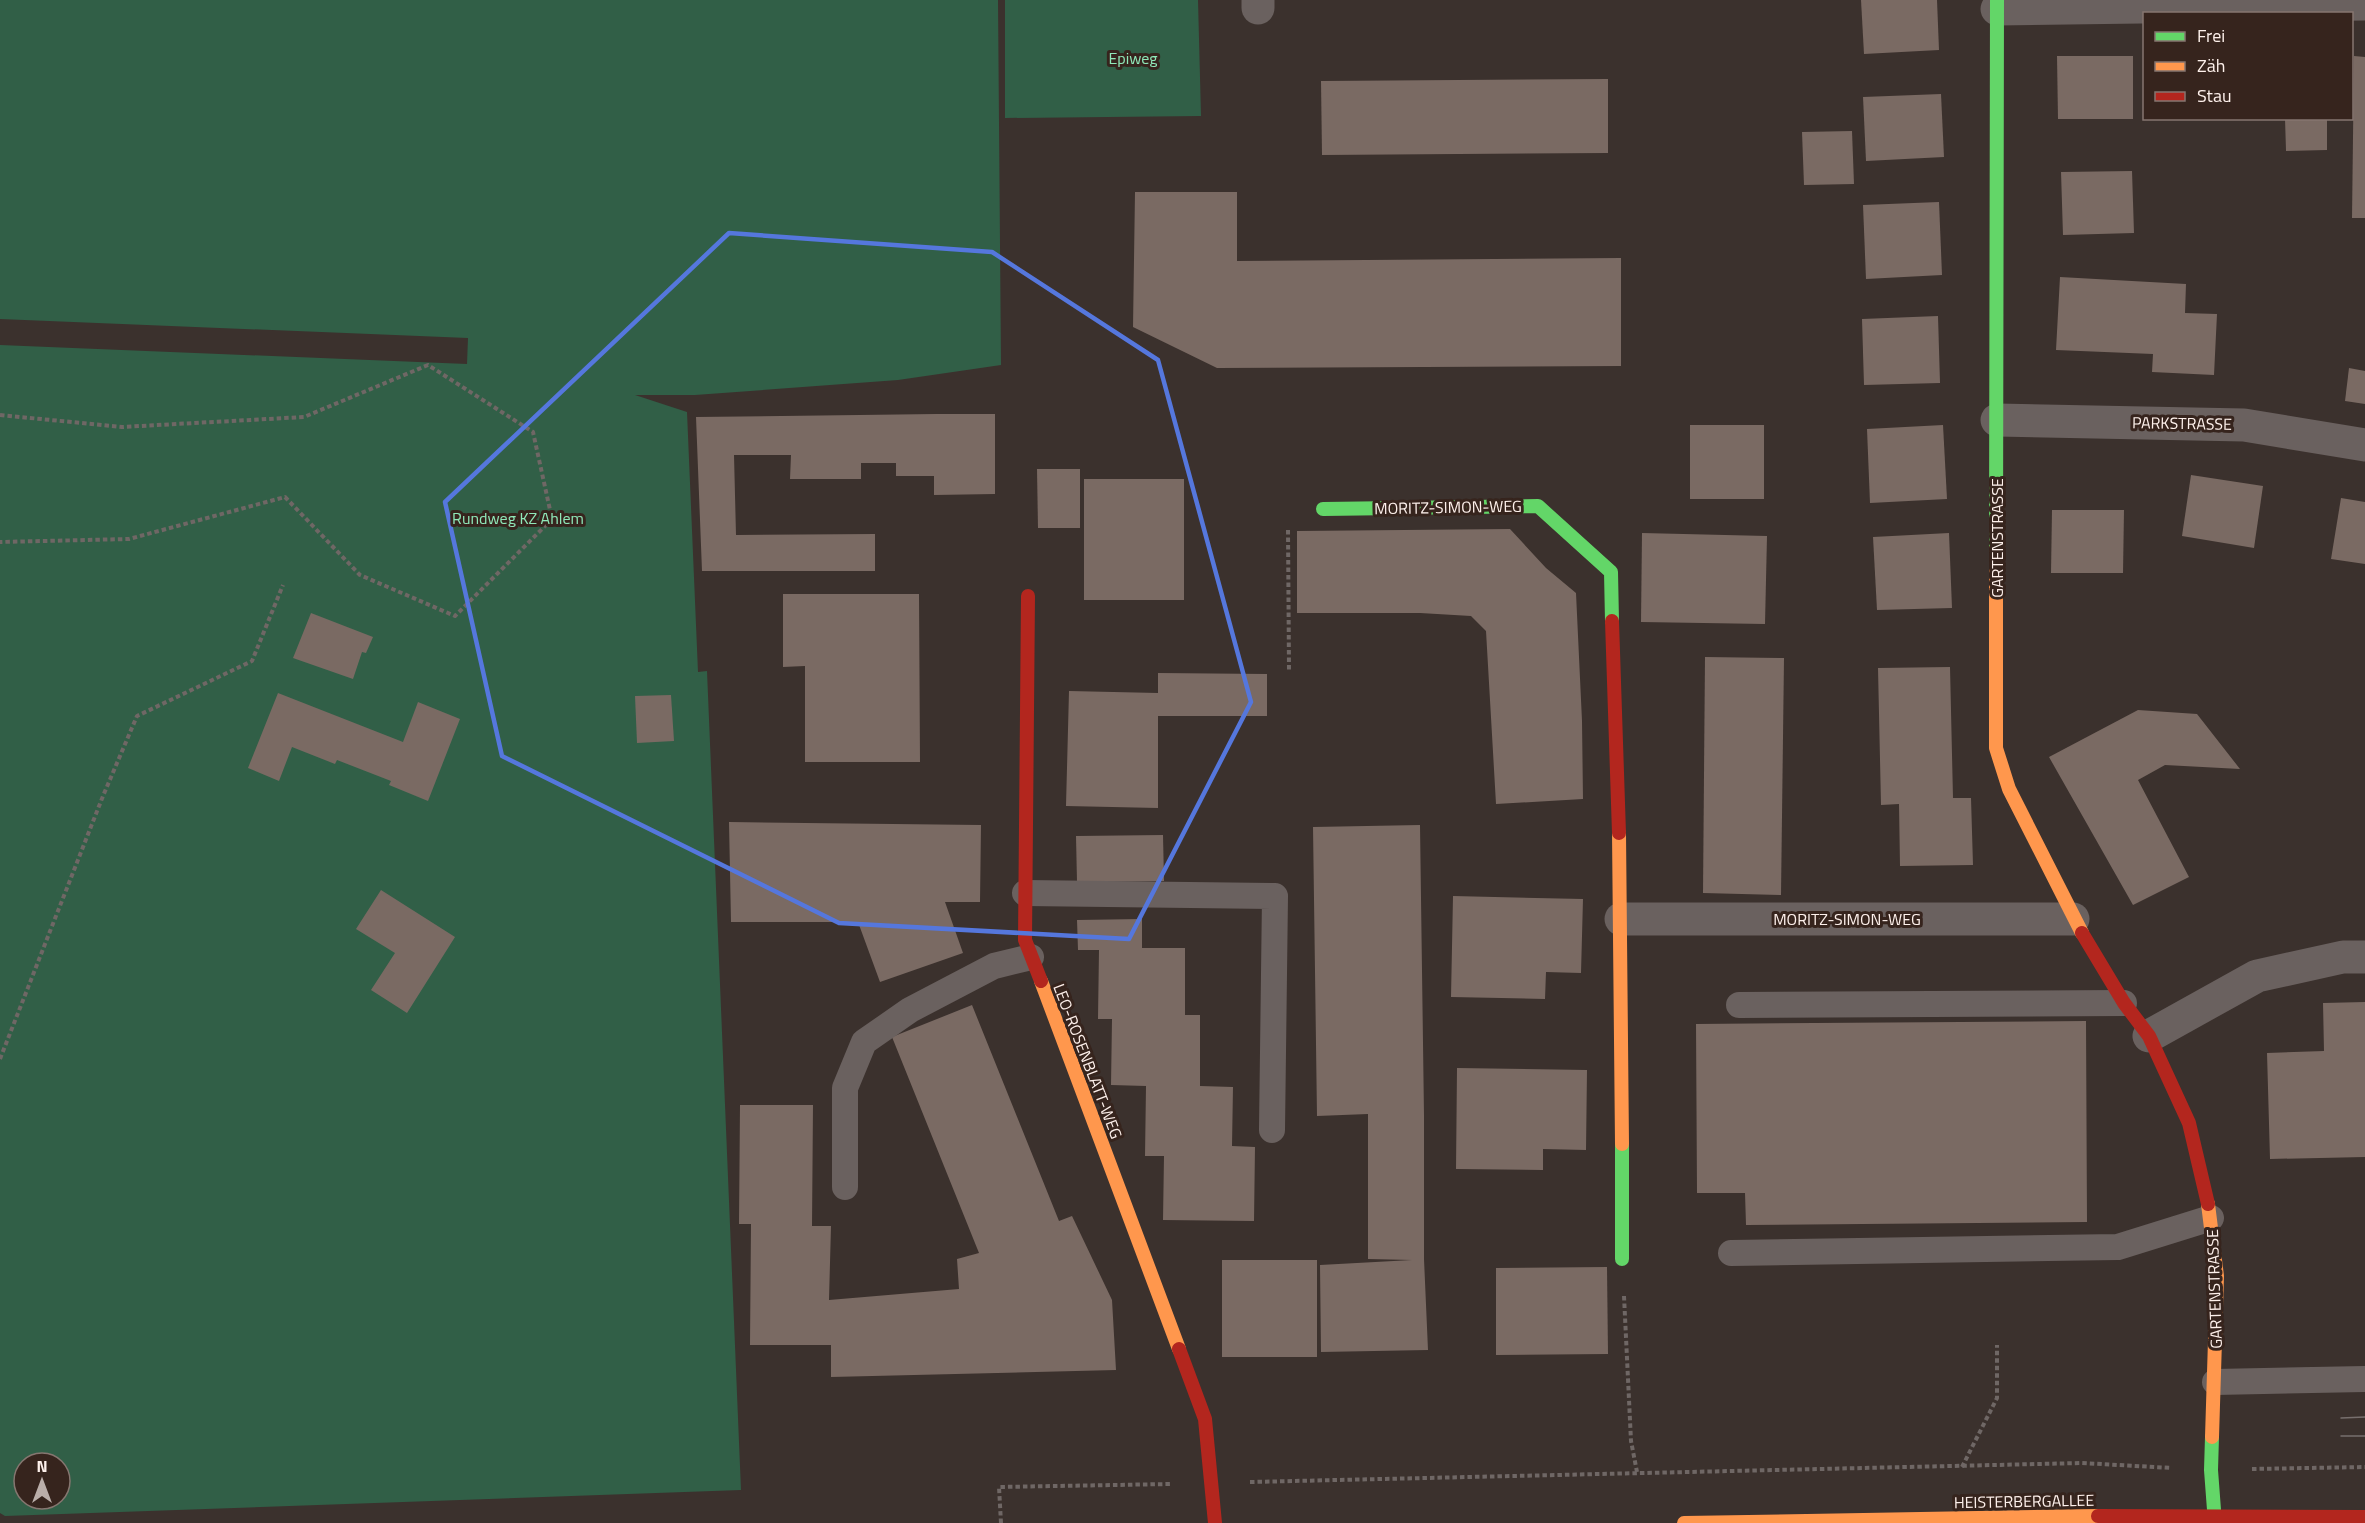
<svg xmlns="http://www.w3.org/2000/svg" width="2365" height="1523" viewBox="0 0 2365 1523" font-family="'Titillium Web',sans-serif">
	<rect width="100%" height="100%" fill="#3b312d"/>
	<g fill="#315f47" fill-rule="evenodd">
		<path d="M 0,0 L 998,0 L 1001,365 L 898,380 L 695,395 L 635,395 L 687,412 L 698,672 L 707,671 L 741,1490 L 5,1516 L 0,1513 L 0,345 L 467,364 L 468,338 L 0,319 ZM 24,1463 L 60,1463 L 60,1499 L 24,1499 Z"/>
		<polygon points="1005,0 1198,0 1201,116 1005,118"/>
	</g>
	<g fill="#7a6a63">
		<polygon points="1861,0 1937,0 1939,50 1864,54"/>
		<polygon points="2057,56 2133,56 2133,119 2058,119"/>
		<polygon points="2354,56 2365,57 2365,218 2352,218"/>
		<polygon points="1608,79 1608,153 1322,155 1321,81"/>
		<polygon points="1941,94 1944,157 1866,161 1863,97"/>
		<polygon points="2285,118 2327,118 2327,150 2286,151"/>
		<polygon points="1852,131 1854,184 1804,185 1802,132"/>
		<polygon points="2132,171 2134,233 2063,235 2061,172"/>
		<polygon points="1135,192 1237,192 1237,261 1621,258 1621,366 1217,368 1133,327"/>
		<polygon points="1939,202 1942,275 1866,279 1863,205"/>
		<polygon points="2060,277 2186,284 2185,313 2217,314 2214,375 2152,372 2153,354 2056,350"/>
		<polygon points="1938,316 1940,383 1864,385 1862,319"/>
		<polygon points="2349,368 2365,371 2365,404 2345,401"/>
		<polygon points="936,414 995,414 995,494 934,495 934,476 896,476 896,463 861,463 861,479 790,479 791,455 734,455 736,535 875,534 875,571 702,571 696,417"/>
		<rect x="1690" y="425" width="74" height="74"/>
		<polygon points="1943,425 1947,499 1870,503 1867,429"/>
		<polygon points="1037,469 1080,469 1080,528 1038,528"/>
		<polygon points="2191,475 2263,486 2254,548 2182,536"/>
		<rect x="1084" y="479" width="100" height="121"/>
		<polygon points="2341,498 2365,502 2365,564 2331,559"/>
		<polygon points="2052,510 2124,510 2123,573 2051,573"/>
		<polygon points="1510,529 1546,568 1576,593 1582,721 1583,799 1496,804 1486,631 1471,616 1420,613 1297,613 1297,531"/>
		<polygon points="1642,533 1767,536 1765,624 1641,622"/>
		<polygon points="1949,533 1952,608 1877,610 1873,537"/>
		<polygon points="783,594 919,594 920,762 805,762 805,666 783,667"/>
		<polygon points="311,613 373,637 366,653 362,652 353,679 293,658"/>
		<polygon points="1705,657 1784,658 1781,895 1703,893"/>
		<polygon points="1950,667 1953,798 1971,798 1973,865 1900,866 1899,804 1881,805 1878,668"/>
		<polygon points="1158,673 1267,674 1267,716 1158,716 1158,808 1066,806 1069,691 1158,693"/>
		<polygon points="278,693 403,742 418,702 460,719 428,801 389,785 391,781 337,760 335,764 292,747 279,781 248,768"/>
		<polygon points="671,695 674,741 637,743 635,696"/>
		<polygon points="2138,710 2197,714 2240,769 2165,765 2138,780 2189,877 2133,905 2049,757"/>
		<polygon points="729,822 981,825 980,902 945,902 963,953 880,982 858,922 731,922"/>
		<polygon points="1420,825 1424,1115 1424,1259 1428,1350 1321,1352 1320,1265 1412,1260 1368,1259 1368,1114 1317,1116 1313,827"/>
		<polygon points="1163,835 1164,881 1077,882 1076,836"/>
		<polygon points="381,890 455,937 407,1013 371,990 395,953 356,929"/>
		<polygon points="1453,896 1583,899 1581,973 1546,972 1545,999 1451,997"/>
		<polygon points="1142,919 1142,948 1185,948 1185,1015 1200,1015 1200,1086 1233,1087 1232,1146 1255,1147 1254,1221 1163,1220 1164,1156 1145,1156 1146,1086 1111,1085 1112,1019 1098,1019 1099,950 1078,950 1077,920"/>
		<polygon points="2365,1002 2365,1157 2270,1159 2267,1053 2324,1051 2323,1003"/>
		<polygon points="972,1005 1059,1221 1072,1216 1112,1300 1116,1370 831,1377 831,1345 750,1345 751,1224 739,1224 740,1105 813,1105 812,1226 831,1226 829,1300 959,1289 957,1259 979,1253 892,1037"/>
		<polygon points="2086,1021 2087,1222 1746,1225 1745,1193 1697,1193 1696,1024"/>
		<polygon points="1457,1068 1587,1070 1586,1150 1543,1149 1543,1170 1456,1169"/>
		<rect x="1222" y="1260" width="95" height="97"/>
		<polygon points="1607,1267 1608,1354 1496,1355 1496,1268"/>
	</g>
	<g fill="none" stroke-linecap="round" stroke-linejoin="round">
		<g stroke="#6f6765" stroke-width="4" stroke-dasharray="4.5 3" stroke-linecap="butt">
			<polyline points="0,415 122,427 304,417 428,365 533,432 552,519 455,616 360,575 285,497 129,539 0,542"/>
			<polyline points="1288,530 1289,670"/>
			<polyline points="0,1059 103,796 137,716 252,661 283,585"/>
			<polyline points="1624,1296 1631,1441 1637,1472"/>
			<polyline points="1962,1467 1997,1398 1997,1345"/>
			<polyline points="2252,1469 2365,1467"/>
			<polyline points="1250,1482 2082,1463 2172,1468"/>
			<polyline points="1001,1523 999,1487 1171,1484"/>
		</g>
		<g stroke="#6a615f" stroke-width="26">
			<polyline points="1025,893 1275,896 1272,1130"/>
			<polyline points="1739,1005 2124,1003"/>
			<polyline points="845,1187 845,1088 864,1042 910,1010 994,966 1031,957"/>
			<polyline points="1731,1253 2118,1247 2211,1218"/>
			<polyline points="2215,1382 2365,1379"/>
		</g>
		<g stroke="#6a615f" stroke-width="33">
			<polyline points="1258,0 1258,8"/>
			<polyline points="1997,9 2365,4"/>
			<polyline points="1997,420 2244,425 2365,445"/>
			<polyline points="1621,919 2073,919"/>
			<polyline points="2149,1036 2257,976 2343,957 2365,957"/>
		</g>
		<g stroke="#63d668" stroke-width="14">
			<polyline points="1323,509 1538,506 1611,572 1612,621"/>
			<polyline points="1996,549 1997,0"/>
			<polyline points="1622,1144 1622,1259"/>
			<polyline points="2212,1437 2211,1470 2215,1523"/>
		</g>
		<g stroke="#ff974d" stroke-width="14">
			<polyline points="1996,549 1996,748 2009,789 2082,933"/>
			<polyline points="1619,833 1622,1144"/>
			<polyline points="1041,981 1179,1349"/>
			<polyline points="2208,1204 2217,1276 2212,1437"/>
			<polyline points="1684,1523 2098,1516"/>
		</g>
		<g stroke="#b3261e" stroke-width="14">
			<polyline points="1028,596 1025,940 1041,981"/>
			<polyline points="1612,621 1619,833"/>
			<polyline points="2082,933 2124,1003 2149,1036 2189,1123 2208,1204"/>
			<polyline points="1179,1349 1205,1419 1215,1523"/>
			<polyline points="2098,1516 2365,1517"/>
		</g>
		<g stroke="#776f6d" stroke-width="1.5">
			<polyline points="2341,1418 2365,1417"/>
			<polyline points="2341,1436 2365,1436"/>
		</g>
	</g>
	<path fill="none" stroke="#57d" stroke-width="4.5" stroke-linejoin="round" d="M 729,233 L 992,252 L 1158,360 L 1251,702 L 1129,939 L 839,923 L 502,756 L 445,502 Z"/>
	<g text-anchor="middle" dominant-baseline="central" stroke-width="6" stroke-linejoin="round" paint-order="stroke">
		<g font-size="16" fill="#8fe8b9" stroke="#36241d">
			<text x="1133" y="58">Epiweg</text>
			<text x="518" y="518">Rundweg KZ Ahlem</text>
		</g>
		<g font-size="16" fill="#fef1ec" stroke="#36241d">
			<text transform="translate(2182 423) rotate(1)">PARKSTRASSE</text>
			<text transform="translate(1448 507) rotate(-1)">MORITZ-SIMON-WEG</text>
			<text transform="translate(1997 538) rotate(-90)">GARTENSTRASSE</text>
			<text x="1847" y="919">MORITZ-SIMON-WEG</text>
			<text transform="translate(1088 1061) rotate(69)">LEO-ROSENBLATT-WEG</text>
			<text transform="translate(2214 1289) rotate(-92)">GARTENSTRASSE</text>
			<text transform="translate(2024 1501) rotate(-1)">HEISTERBERGALLEE</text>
		</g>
	</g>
	<rect x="2143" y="12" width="210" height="108" fill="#36241d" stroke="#867670" stroke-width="1.5"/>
	<rect x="2155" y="32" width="30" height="9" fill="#63d668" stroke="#867670" stroke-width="1.5"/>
	<text x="2197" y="42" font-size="18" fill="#fef1ec">Frei</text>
	<rect x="2155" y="62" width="30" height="9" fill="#ff974d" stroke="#867670" stroke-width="1.5"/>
	<text x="2197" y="72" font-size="18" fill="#fef1ec">Zäh</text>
	<rect x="2155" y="92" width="30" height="9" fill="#b3261e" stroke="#867670" stroke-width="1.5"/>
	<text x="2197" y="102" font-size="18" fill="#fef1ec">Stau</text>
	<g transform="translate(42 1481)"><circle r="28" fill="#36241d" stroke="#867670" stroke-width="1.5"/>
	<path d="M0-4.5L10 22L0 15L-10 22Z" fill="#baaea9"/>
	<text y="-9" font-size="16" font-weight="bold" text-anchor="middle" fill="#fef1ec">N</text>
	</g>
</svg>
